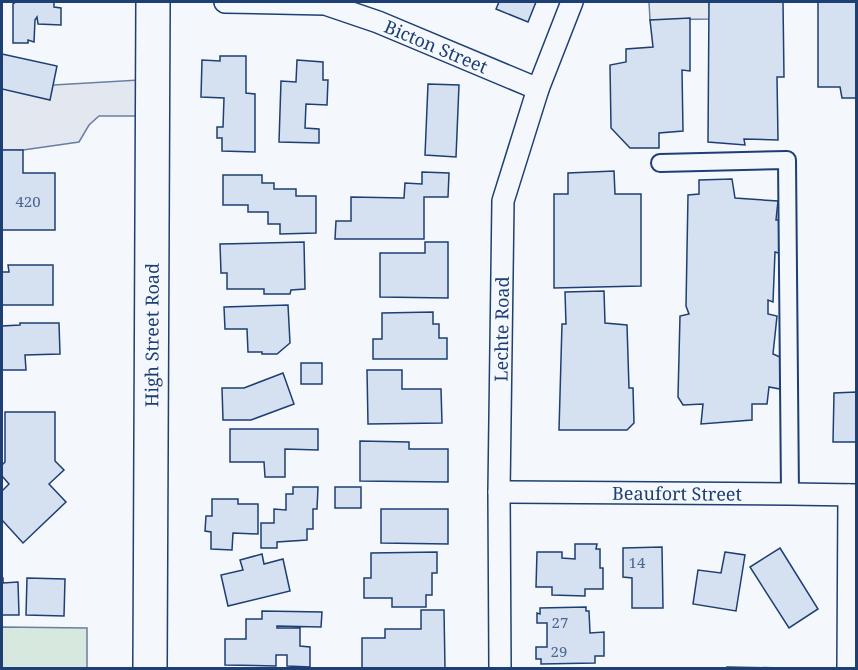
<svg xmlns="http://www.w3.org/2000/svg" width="858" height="670" viewBox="0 0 858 670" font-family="'Noto Serif',serif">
	<rect width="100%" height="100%" fill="#f4f7fb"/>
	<polygon fill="#d7e8df" stroke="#687fa3" stroke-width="1.5" points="2,627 87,628 87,668 2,668"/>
	<g fill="#e3e8f0" stroke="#687fa3" stroke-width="1.5">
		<polygon points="649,2 726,2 709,2 710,19 650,20"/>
		<polygon points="139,80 140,116 99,116 89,125 79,142 23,150 2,150 2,88"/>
	</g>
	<g fill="#d5e0f0" stroke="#1d3f73" stroke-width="1.5">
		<polygon points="16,2 54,2 54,7 61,8 61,25 38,24 37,17 35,20 34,42 28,40 28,43 13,43 13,4"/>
		<polygon points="499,2 536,2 528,22 496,9"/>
		<polygon points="709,2 783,2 784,77 777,77 778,140 744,139 745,145 708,142"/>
		<polygon points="818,2 856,2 856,98 842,98 840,87 818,87"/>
		<polygon points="690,18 690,71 682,70 683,131 659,133 659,148 630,148 611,128 610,65 626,62 626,49 653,47 650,20"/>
		<polygon points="2,54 57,66 50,100 2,89"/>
		<polygon points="220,56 246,56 246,93 255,94 255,152 222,151 222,138 217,138 217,127 223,127 224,98 201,97 202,60 220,61"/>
		<polygon points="297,60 323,62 323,80 328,80 327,105 306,104 305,128 319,129 319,143 279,142 281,81 296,82"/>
		<polygon points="428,84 459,85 456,157 425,155"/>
		<polygon points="2,150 23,150 23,173 55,173 55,230 2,230"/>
		<polygon points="614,171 615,194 641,194 641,286 554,288 554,194 568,194 568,173"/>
		<polygon points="422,172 449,173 448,197 424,197 424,239 335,239 336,221 351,221 351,197 404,198 405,183 422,184"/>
		<polygon points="223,175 262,175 262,183 274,183 274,189 296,189 296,196 316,196 316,233 280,234 280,224 268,224 268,212 248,212 248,205 223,205"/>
		<polygon points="732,179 735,198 778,201 776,220 783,220 782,254 775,252 773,302 768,300 768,314 777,316 773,354 780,357 780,389 769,387 767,404 752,404 752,420 701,424 703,404 683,405 678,397 680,316 689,314 686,306 688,195 699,194 699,180"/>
		<polygon points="304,242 305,289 291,290 290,294 264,294 264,289 227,289 227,273 221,273 220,244"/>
		<polygon points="425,242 448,242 448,298 380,297 380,253 425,253"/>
		<polygon points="8,265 53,265 53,305 2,305 2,272 9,272"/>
		<polygon points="604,291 605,323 627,325 629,388 633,388 634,423 627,430 559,430 562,324 566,324 565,292"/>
		<polygon points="288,305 290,343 277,354 262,354 262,352 248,352 247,329 225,329 224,307"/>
		<polygon points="433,312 433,324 439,324 439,338 447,338 447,359 373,359 373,339 382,339 382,313"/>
		<polygon points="20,323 59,323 60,354 25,355 26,370 2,370 2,326 20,325"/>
		<rect x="301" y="363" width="21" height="21"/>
		<polygon points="367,370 402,370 402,389 441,389 442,423 368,424"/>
		<polygon points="283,373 294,404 251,420 223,420 222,388 244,388"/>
		<polygon points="856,392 856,442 833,442 834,393"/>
		<polygon points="5,412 55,412 55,461 64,470 49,484 66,502 23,543 2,520 2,491 9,484 2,476 2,465 5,462"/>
		<polygon points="230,429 318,429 318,450 285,449 285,477 265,477 264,462 230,462"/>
		<polygon points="360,441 409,442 409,449 448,449 448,482 360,481"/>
		<polygon points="293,487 318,487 317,509 313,509 313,529 307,529 307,540 277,542 277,548 261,548 261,523 274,523 274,509 286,510 286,494 293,494"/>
		<rect x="335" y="487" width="26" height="21"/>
		<polygon points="212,499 238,499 238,504 258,504 258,534 233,533 232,550 211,549 211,532 205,531 206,516 212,516"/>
		<polygon points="381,509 448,509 448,544 381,543"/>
		<polygon points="575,544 597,544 596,549 600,549 600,568 603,568 603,589 585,589 585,596 552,595 552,587 536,587 537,552 562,552 562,558 575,559"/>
		<polygon points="662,547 663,608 632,608 632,578 623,577 623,548"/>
		<polygon points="780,548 818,609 789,628 750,567"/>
		<polygon points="437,552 437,573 432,573 432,595 426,595 426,607 392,607 392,598 364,598 364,578 371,578 371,553"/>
		<polygon points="725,552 745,555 736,611 693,604 698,570 721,573"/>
		<polygon points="262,554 264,564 283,559 290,591 228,606 221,575 243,570 240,560"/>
		<polygon points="2,578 3,578 3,583 18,582 19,615 2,615"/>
		<polygon points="27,578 65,579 64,616 26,615"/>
		<polygon points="586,607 586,611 589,611 590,633 604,632 604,656 595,656 595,663 541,664 541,659 536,659 536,647 547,647 547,623 537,623 537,613 540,614 540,608"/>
		<polygon points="421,610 444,610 445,668 362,668 362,638 385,638 385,629 421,629"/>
		<polygon points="262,611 322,612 321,627 277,626 277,628 300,628 300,646 310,647 310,667 287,666 287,655 276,655 276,666 225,665 225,639 246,639 246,619 262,619"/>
		<polygon points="727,667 784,668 727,668"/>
	</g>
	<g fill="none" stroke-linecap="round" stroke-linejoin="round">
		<defs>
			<polyline id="pedestrian" points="660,163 787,160 790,494"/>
			<g id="minor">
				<path id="s1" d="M 225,2 L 325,4 L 378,22 L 538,89"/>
				<path id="s2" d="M 499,492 L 790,494 L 856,495"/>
				<path id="s3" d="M 500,668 L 499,492 L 503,201 L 538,89 L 572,2"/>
				<polyline points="848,668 849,495"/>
			</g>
			<g id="primary">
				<path id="s4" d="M 150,668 L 153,2"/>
			</g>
		</defs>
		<use href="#pedestrian" stroke="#1d3f73" stroke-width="20"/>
		<use href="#minor" stroke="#1d3f73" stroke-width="24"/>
		<use href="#primary" stroke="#1d3f73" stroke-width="36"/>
		<use href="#pedestrian" stroke="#f4f7fb" stroke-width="16"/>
		<use href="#minor" stroke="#f4f7fb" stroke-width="21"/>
		<use href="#primary" stroke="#f4f7fb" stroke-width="33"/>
	</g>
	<g text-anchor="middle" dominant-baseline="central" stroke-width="4.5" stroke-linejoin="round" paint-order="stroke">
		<g font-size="15" fill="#4b6792">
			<text x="28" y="201">420</text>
			<text x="637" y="562">14</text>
			<text x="560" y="622">27</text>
			<text x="559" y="651">29</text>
		</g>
		<g font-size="18" fill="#1d3f73" stroke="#f4f7fb">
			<text stroke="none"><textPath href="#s1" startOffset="219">Bicton Street</textPath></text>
			<text stroke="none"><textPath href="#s3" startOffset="339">Lechte Road</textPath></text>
			<text stroke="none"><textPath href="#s4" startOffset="333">High Street Road</textPath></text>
			<text stroke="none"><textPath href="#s2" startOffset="178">Beaufort Street</textPath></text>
		</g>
	</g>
	<rect width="858" height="670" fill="none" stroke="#1d3f73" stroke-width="6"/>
</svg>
